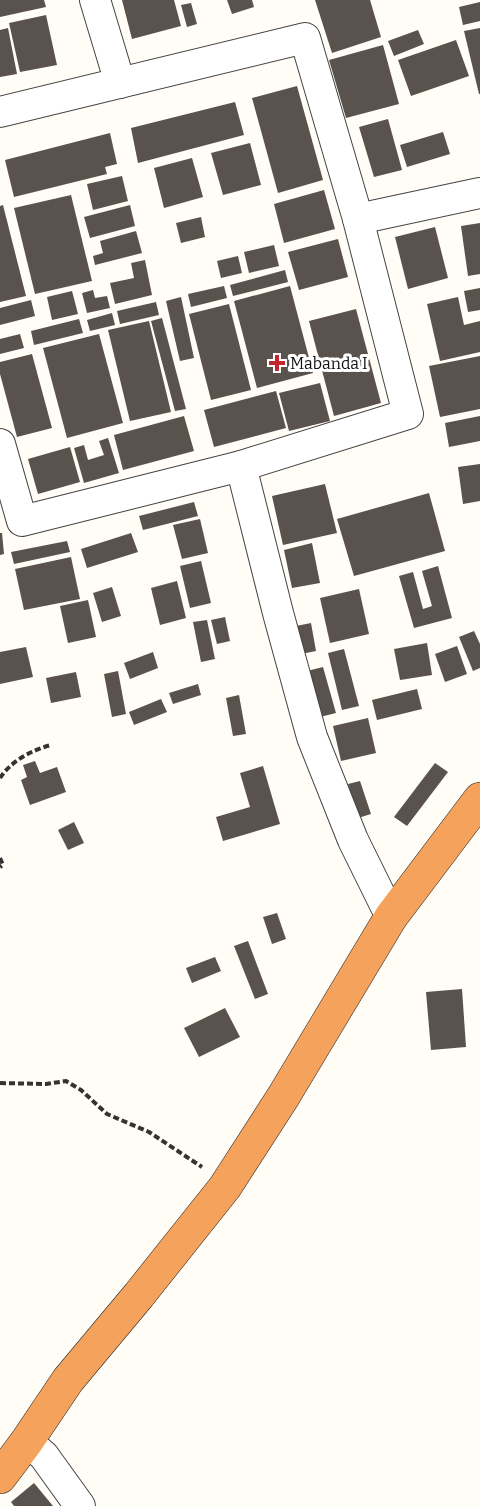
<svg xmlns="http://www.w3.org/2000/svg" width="480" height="1506" viewBox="0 0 480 1506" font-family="Bitter,serif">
	<rect width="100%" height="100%" fill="#fffdf5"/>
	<g fill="#5a524d">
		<polygon points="0,0 44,0 46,7 0,17"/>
		<polygon points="122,0 174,0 181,26 132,39"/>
		<polygon points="227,0 252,0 254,7 232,14"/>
		<polygon points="315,0 370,0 381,37 332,53"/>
		<polygon points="480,2 480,21 463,25 459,7"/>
		<polygon points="191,3 197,24 187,27 181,5"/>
		<polygon points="46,15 57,65 20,72 9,23"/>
		<polygon points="8,28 17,74 0,77 0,30"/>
		<polygon points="480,28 480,94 479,94 464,31"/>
		<polygon points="418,30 424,44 394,56 388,41"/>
		<polygon points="456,40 469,76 411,96 398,60"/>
		<polygon points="383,45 399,104 346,118 329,60"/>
		<polygon points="297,86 323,180 278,193 252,98"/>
		<polygon points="235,102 244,135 138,163 131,128"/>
		<polygon points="388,119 402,170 374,177 359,127"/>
		<polygon points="443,132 450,154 407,167 400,145"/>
		<polygon points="110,133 117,164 105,167 107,174 14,197 5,160"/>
		<polygon points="250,143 261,185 223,195 211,153"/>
		<polygon points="192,158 203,197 164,208 154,168"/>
		<polygon points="122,176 128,201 93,210 87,184"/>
		<polygon points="324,190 335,229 284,243 274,204"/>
		<polygon points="71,195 92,281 35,294 14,208"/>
		<polygon points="3,205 26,296 0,302 0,206"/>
		<polygon points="130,205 135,226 90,238 84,217"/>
		<polygon points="201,217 205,237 181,243 176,223"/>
		<polygon points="480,223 480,274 468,276 461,226"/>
		<polygon points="435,227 448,278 408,289 395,237"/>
		<polygon points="136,231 142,253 95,265 93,256 103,253 100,241"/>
		<polygon points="338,239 348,277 299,290 288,252"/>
		<polygon points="274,245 279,266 249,273 244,252"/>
		<polygon points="238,256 242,273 221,278 217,261"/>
		<polygon points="145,260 152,295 115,304 110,283 134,278 131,263"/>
		<polygon points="285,270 288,282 233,296 230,285"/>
		<polygon points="224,286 227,298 191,307 188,294"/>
		<polygon points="290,286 313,373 257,388 234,301"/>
		<polygon points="480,288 480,310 468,312 464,291"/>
		<polygon points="93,290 95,298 107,296 110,308 87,313 82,293"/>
		<polygon points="72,291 78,314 52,320 47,297"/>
		<polygon points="181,297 194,358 180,361 166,301"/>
		<polygon points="458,297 464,325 480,321 480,352 440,361 427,304"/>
		<polygon points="31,300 35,316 0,325 0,308"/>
		<polygon points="156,302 159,315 120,324 117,311"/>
		<polygon points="229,304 251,390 211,400 189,314"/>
		<polygon points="356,309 381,403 334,416 309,321"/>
		<polygon points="112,313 115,325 90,331 87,320"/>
		<polygon points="162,318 186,409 175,411 151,321"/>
		<polygon points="79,319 83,333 34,345 31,331"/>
		<polygon points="149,321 171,412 130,421 108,330"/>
		<polygon points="20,334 24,348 0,354 0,339"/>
		<polygon points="99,334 123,423 67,438 43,348"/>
		<polygon points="32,354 52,428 17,437 0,374 0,362"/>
		<polygon points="480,356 480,409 440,417 429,366"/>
		<polygon points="320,383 330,421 289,431 279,393"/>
		<polygon points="276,391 286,428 214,447 204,410"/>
		<polygon points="184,416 194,451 123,470 114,435"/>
		<polygon points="480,416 480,441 449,447 445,423"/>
		<polygon points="108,438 119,473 84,483 74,448 84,445 88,460 104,455 99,441"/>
		<polygon points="70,447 80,482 38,494 28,459"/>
		<polygon points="480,464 480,501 463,504 458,467"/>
		<polygon points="325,484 337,533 283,545 272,496"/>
		<polygon points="429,493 445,551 354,576 337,519"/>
		<polygon points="194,502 198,516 143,530 139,516"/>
		<polygon points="200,519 208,553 182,559 173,525"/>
		<polygon points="0,533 2,533 4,554 0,555"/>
		<polygon points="131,533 138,552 87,568 81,549"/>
		<polygon points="67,541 70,552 14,564 11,552"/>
		<polygon points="312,543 320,583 292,588 284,550"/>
		<polygon points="71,557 80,599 24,610 15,569"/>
		<polygon points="201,561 211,603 190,608 180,566"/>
		<polygon points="438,566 452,618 414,628 399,576 413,572 423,609 432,606 422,571"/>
		<polygon points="177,581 186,618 160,625 151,588"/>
		<polygon points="112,587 121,616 102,622 93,593"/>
		<polygon points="359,589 369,634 330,643 320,598"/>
		<polygon points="88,600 96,637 68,643 60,606"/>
		<polygon points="225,617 230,641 217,644 211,620"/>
		<polygon points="207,620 215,659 201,662 193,622"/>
		<polygon points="311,623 316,651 301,654 296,626"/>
		<polygon points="474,631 480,644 480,668 473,671 459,637"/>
		<polygon points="427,643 432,675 400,680 394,649"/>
		<polygon points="457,646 467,674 445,682 435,654"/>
		<polygon points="26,647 33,677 0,684 0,652"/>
		<polygon points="344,649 359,706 342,710 328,653"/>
		<polygon points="153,652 158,668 130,679 124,663"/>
		<polygon points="323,667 336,713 320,717 307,671"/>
		<polygon points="118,671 126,714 112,717 104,674"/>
		<polygon points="76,672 81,697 51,703 46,678"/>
		<polygon points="198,684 201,695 173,704 169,693"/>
		<polygon points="417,689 422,709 377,720 372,700"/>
		<polygon points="239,695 246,734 233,736 226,698"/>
		<polygon points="161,699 167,712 134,725 129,712"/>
		<polygon points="368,718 376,753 341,761 333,726"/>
		<polygon points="35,761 40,773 57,767 66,792 30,805 21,780 27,777 23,765"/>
		<polygon points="435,763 448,772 407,826 394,817"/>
		<polygon points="263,766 280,824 223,841 216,817 250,807 240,773"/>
		<polygon points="360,781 371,814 358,818 348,784"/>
		<polygon points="74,822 84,843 68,850 58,830"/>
		<polygon points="277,913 286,939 272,944 263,917"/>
		<polygon points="248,941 268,994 255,999 234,946"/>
		<polygon points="215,957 221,971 192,983 186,968"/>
		<polygon points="462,989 466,1047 431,1050 426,992"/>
		<polygon points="225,1008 240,1037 199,1057 184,1028"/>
		<polygon points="34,1483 53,1506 14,1506 11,1502"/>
	</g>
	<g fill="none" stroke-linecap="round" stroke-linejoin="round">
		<defs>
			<g id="street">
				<polyline points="95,0 120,83"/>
				<polyline points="0,112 305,38 358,219"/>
				<polyline points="0,444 22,521 241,466 408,414 358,219 480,193"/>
				<polyline points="241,466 278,613 312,737 353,840 391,917"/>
				<polyline points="27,1441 44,1456 80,1506"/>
			</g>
			<polyline id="highway" points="0,1477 27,1441 68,1380 139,1295 225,1187 283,1097 391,917 480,799"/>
		</defs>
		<use href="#street" stroke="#444" stroke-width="32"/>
		<use href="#highway" stroke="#222" stroke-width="34"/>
		<g stroke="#333" stroke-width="4" stroke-dasharray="6 3" stroke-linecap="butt">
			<path d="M 0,778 C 11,761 32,750 51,745"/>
			<polyline points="0,858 3,865 0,867"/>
			<polyline points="0,1083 46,1084 66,1081 81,1090 107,1114 149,1132 202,1167"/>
		</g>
		<use href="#street" stroke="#fff" stroke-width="30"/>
		<use href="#highway" stroke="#f5a25d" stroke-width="33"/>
	</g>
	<path fill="#c4262e" stroke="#fff" stroke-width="2" d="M274 354h6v6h6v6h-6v6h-6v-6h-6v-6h6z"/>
	<g text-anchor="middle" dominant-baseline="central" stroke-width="6" stroke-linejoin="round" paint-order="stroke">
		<g font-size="16" fill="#111" stroke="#fff" text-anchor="start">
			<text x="290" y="363">Mabanda I</text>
		</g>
	</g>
</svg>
